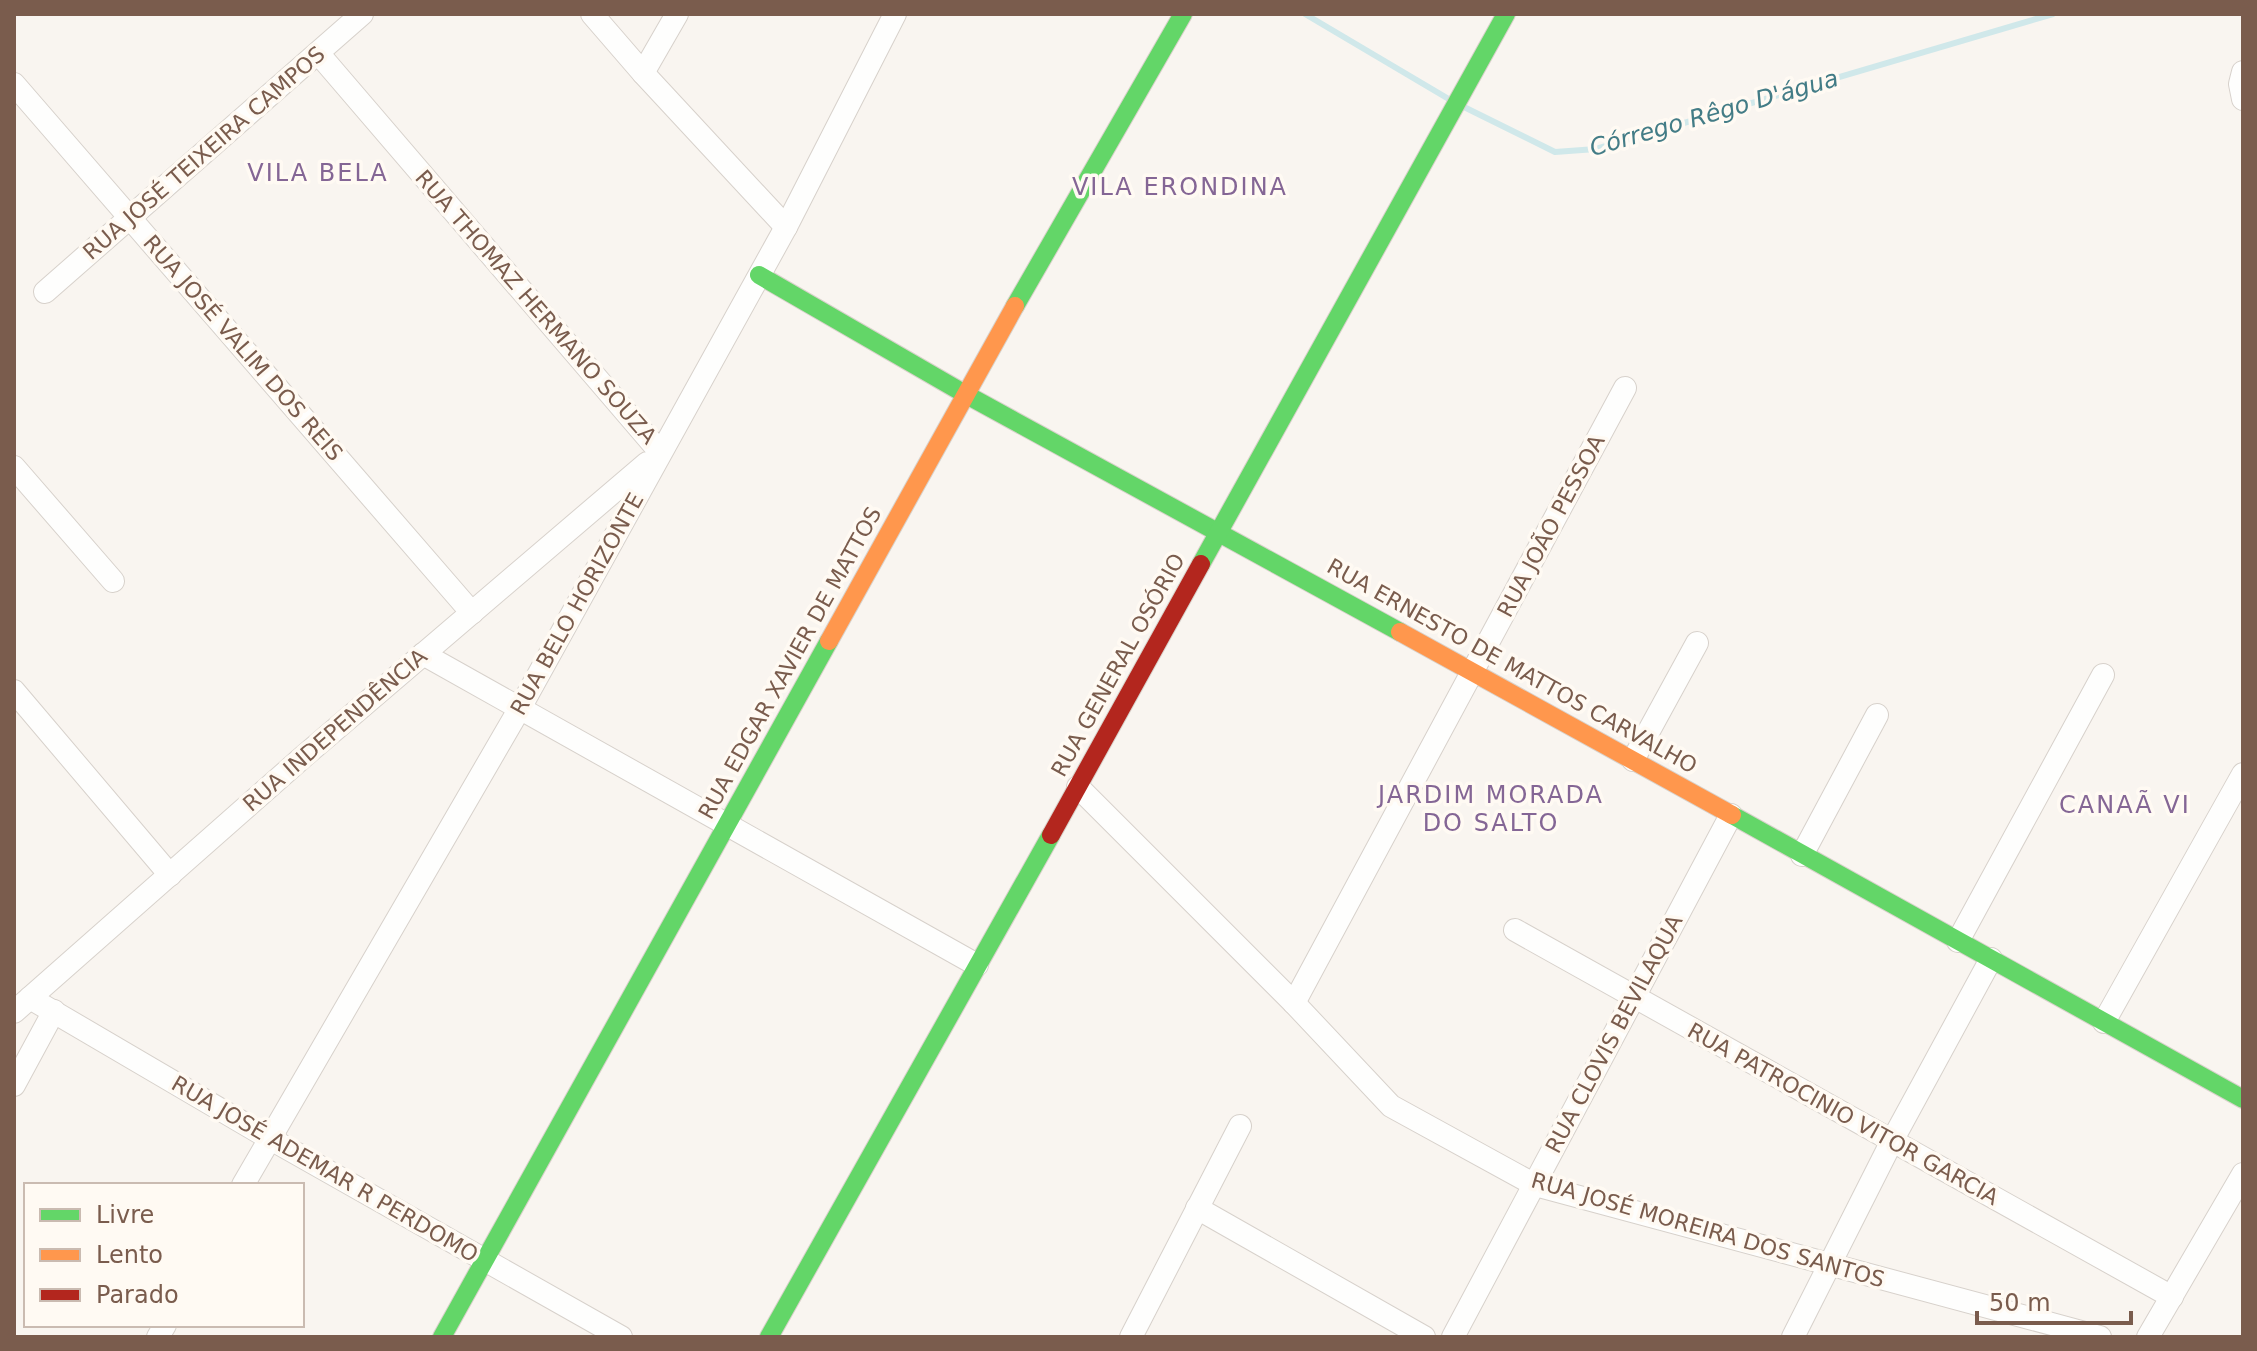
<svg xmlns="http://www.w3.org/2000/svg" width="2257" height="1351" viewBox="0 0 2257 1351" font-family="'DejaVu Sans',sans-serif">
	<rect width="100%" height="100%" fill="#f9f5f0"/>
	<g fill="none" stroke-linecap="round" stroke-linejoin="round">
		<g stroke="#d0e8ea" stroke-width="6">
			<polyline points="1305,14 1447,98"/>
			<polyline points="1464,107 1555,152 1596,149 2053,14"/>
		</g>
		<defs>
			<g id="street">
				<polyline points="592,14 643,73 786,227"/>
				<polyline points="318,53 660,452"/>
				<polyline points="2243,72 2240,84 2243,99"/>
				<polyline points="643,73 677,14"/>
				<polyline points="14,84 472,613"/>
				<polyline points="45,292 362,14"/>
				<polyline points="14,467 113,581"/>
				<polyline points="423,654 977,965"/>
				<polyline points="14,691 170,875"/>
				<polyline points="1633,760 1697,643"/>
				<polyline points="1078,787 1294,1003 1391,1106 1535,1185 2100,1337"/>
				<polyline points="1802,855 1877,715"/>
				<polyline points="1515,930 2172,1297"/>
				<polyline points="1958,941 2103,675"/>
				<polyline points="30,998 269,1138 621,1337"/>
				<polyline points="1294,1003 1625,388"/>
				<polyline points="14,1012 303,757 647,463"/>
				<polyline points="2104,1022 2243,774"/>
				<polyline points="14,1085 54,1011"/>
				<polyline points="243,1185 520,708 786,227 895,14"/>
				<polyline points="1197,1208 1424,1337"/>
				<polyline points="158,1337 165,1325"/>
				<polyline points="1131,1337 1240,1126"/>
				<polyline points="1453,1337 1731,815"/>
				<polyline points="1793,1337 1892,1141 1991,959"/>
				<polyline points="2148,1337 2243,1174"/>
			</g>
			<g id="fast">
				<polyline points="759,275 965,394 1400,632"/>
				<polyline points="1015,306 1183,14"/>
				<polyline points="1201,564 1506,14"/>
				<polyline points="1732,815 2243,1099"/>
				<polyline points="442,1337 829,641"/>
				<polyline points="769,1337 1051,835"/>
			</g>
			<g id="slow">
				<polyline points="1400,632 1732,815"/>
				<polyline points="829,641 1015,306"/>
			</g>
			<polyline id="jam" points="1051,835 1201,564"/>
		</defs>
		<use href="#street" stroke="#d7d1cb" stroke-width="24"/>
		<use href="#fast" stroke="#d9d2cb" stroke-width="20"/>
		<use href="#slow" stroke="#d9d2cb" stroke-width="20"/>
		<use href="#jam" stroke="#d9d2cb" stroke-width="20"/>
		<use href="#street" stroke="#fefefd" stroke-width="22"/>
		<use href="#fast" stroke="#63d668" stroke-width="18"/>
		<use href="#slow" stroke="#ff974d" stroke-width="18"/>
		<use href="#jam" stroke="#b3261e" stroke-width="18"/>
	</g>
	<g text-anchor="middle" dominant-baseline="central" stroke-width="7" stroke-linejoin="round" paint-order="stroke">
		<g font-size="22" fill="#7a5c4d" stroke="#fffaf3">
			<text transform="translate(204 153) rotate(-41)">RUA JOSÉ TEIXEIRA CAMPOS</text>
			<text transform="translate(536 307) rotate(49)">RUA THOMAZ HERMANO SOUZA</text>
			<text transform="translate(243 348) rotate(49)">RUA JOSÉ VALIM DOS REIS</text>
			<text transform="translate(1551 526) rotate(-62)">RUA JOÃO PESSOA</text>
			<text transform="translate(577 604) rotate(-61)">RUA BELO HORIZONTE</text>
			<text transform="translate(790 663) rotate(-61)">RUA EDGAR XAVIER DE MATTOS</text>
			<text transform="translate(1118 665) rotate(-61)">RUA GENERAL OSÓRIO</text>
			<text transform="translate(1512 666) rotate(29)">RUA ERNESTO DE MATTOS CARVALHO</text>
			<text transform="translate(335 730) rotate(-41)">RUA INDEPENDÊNCIA</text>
			<text transform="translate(1614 1034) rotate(-62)">RUA CLOVIS BEVILAQUA</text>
			<text transform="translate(1843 1114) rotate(29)">RUA PATROCINIO VITOR GARCIA</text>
			<text transform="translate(325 1169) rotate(30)">RUA JOSÉ ADEMAR R PERDOMO</text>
			<text transform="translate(1708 1230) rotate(16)">RUA JOSÉ MOREIRA DOS SANTOS</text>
		</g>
		<g font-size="24" font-style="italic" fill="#437c86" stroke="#fffaf3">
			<text transform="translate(1714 113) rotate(-16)">Córrego Rêgo D'água</text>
		</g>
		<g font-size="24" letter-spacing="2" fill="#846695" stroke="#fffaf3">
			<text x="318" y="173">VILA BELA</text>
			<text x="1180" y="187">VILA ERONDINA</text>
			<text x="1491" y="795">JARDIM MORADA<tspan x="1491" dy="28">DO SALTO</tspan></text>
			<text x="2125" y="805">CANAÃ VI</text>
		</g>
	</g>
	<rect width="2257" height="1351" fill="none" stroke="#7a5c4d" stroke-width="32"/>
	<rect x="24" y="1183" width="280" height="144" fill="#fffaf3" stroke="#cabbb1" stroke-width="2"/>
	<rect x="40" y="1209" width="40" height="12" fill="#63d668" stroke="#cabbb1" stroke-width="2"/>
	<text x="96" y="1223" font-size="24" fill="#7a5c4d">Livre</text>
	<rect x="40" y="1249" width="40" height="12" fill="#ff974d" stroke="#cabbb1" stroke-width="2"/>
	<text x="96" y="1263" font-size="24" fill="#7a5c4d">Lento</text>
	<rect x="40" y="1289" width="40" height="12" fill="#b3261e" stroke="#cabbb1" stroke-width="2"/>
	<text x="96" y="1303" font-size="24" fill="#7a5c4d">Parado</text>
	<path d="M1977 1311v12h154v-12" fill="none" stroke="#7a5c4d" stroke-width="4"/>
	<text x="1989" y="1311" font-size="24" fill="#7a5c4d" stroke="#fffaf3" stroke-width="6" paint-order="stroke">50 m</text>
</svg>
